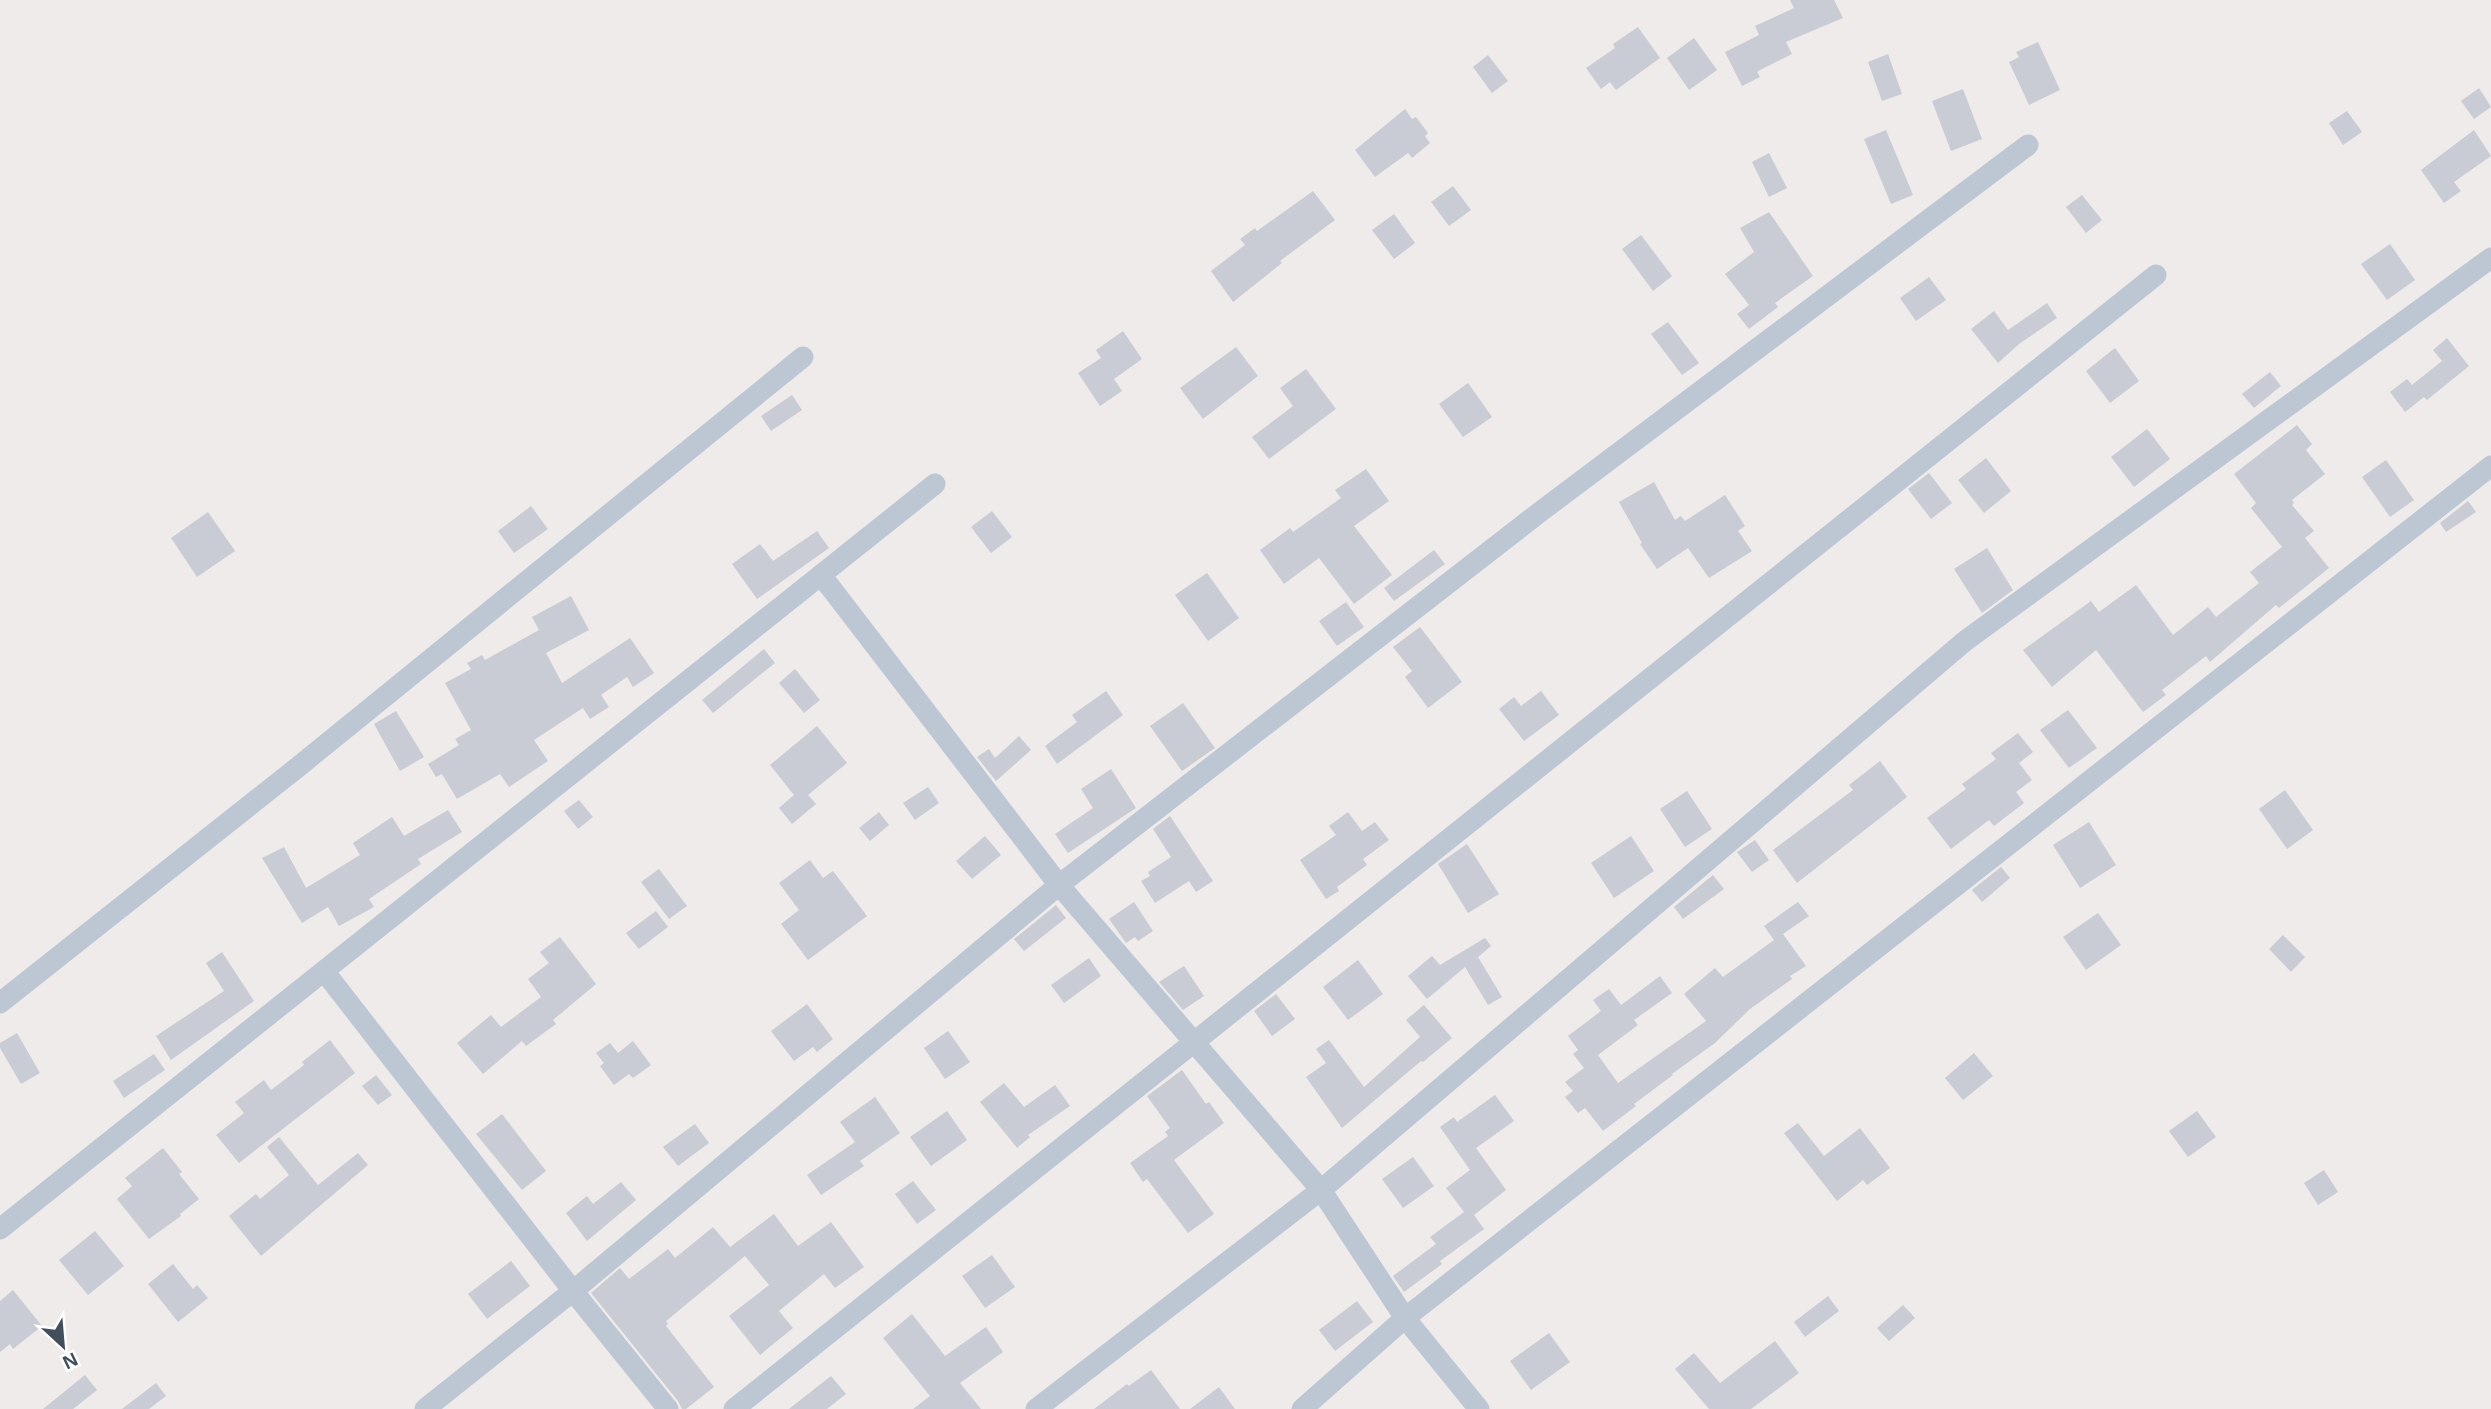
<svg xmlns="http://www.w3.org/2000/svg" width="2491" height="1409" viewBox="0 0 2491 1409" font-family="Arial,sans-serif">
	<rect width="100%" height="100%" fill="#efebeb"/>
	<g fill="#c9ccd4">
		<polygon points="1790,0 1834,0 1843,18 1786,42 1792,54 1762,69 1757,72 1760,77 1742,86 1725,52 1759,35 1755,26 1794,8"/>
		<polygon points="1638,27 1660,58 1616,90 1610,82 1601,89 1586,68 1615,48 1613,44"/>
		<polygon points="1694,38 1717,70 1689,90 1667,58"/>
		<polygon points="2038,42 2060,90 2029,105 2009,62 2019,57 2016,52"/>
		<polygon points="1888,54 1902,94 1882,101 1868,62"/>
		<polygon points="1488,55 1508,81 1492,93 1473,67"/>
		<polygon points="2479,88 2491,107 2474,119 2461,101"/>
		<polygon points="1963,89 1982,139 1951,151 1932,101"/>
		<polygon points="1405,109 1412,119 1416,117 1428,133 1425,136 1430,143 1412,158 1408,153 1375,177 1355,150"/>
		<polygon points="2347,111 2362,132 2343,145 2329,123"/>
		<polygon points="1886,130 1913,195 1891,204 1864,139"/>
		<polygon points="2474,130 2491,156 2454,182 2461,191 2444,203 2421,170"/>
		<polygon points="1769,153 1787,188 1769,197 1752,162"/>
		<polygon points="1453,186 1471,210 1449,226 1431,202"/>
		<polygon points="1313,191 1335,220 1280,261 1282,263 1233,302 1211,271 1245,245 1240,239 1255,228 1257,231"/>
		<polygon points="2082,195 2102,220 2086,233 2066,207"/>
		<polygon points="1769,212 1813,276 1775,303 1778,307 1749,329 1737,314 1749,305 1725,274 1754,252 1740,228"/>
		<polygon points="1394,214 1415,243 1394,259 1372,230"/>
		<polygon points="1641,235 1672,276 1653,291 1622,249"/>
		<polygon points="2390,244 2415,280 2387,300 2361,264"/>
		<polygon points="1929,277 1946,300 1916,321 1900,298"/>
		<polygon points="2047,303 2057,318 2019,344 1998,363 1971,329 1994,311 2008,330"/>
		<polygon points="1668,322 1699,363 1682,375 1651,334"/>
		<polygon points="1123,331 1142,359 1114,379 1122,391 1100,406 1078,373 1101,358 1096,350"/>
		<polygon points="2447,338 2469,366 2427,400 2424,397 2405,412 2390,392 2407,379 2412,385 2442,361 2433,350"/>
		<polygon points="1236,347 1258,376 1203,419 1180,388"/>
		<polygon points="2115,348 2139,381 2110,403 2086,371"/>
		<polygon points="1306,369 1336,409 1269,459 1252,437 1293,406 1280,388"/>
		<polygon points="2270,372 2281,386 2254,408 2242,394"/>
		<polygon points="1468,383 1492,417 1463,437 1439,404"/>
		<polygon points="792,395 802,410 771,431 761,416"/>
		<polygon points="2297,425 2312,444 2306,450 2325,474 2292,500 2294,503 2292,505 2314,531 2305,538 2329,568 2279,608 2276,605 2210,662 2206,656 2162,690 2166,695 2143,712 2096,650 2052,687 2023,650 2091,601 2099,612 2136,585 2173,635 2208,607 2216,617 2259,583 2250,572 2282,547 2251,508 2256,503 2234,474"/>
		<polygon points="2147,429 2170,459 2134,487 2111,457"/>
		<polygon points="1986,458 2011,491 1984,513 1958,480"/>
		<polygon points="2386,460 2414,500 2390,517 2362,477"/>
		<polygon points="1366,469 1389,501 1354,526 1392,575 1354,604 1319,558 1284,584 1260,550 1290,528 1293,532 1341,498 1335,490"/>
		<polygon points="1929,473 1952,503 1931,519 1908,489"/>
		<polygon points="1654,482 1675,520 1681,516 1685,521 1725,495 1745,526 1738,531 1752,551 1709,578 1688,548 1657,569 1640,544 1642,543 1619,502"/>
		<polygon points="2468,501 2476,512 2446,532 2440,523"/>
		<polygon points="531,506 548,529 514,553 498,531"/>
		<polygon points="992,511 1012,537 991,553 971,527"/>
		<polygon points="208,512 235,551 197,577 171,538"/>
		<polygon points="817,531 829,548 757,599 732,564 760,544 773,561"/>
		<polygon points="1987,548 2013,590 1982,613 1954,569"/>
		<polygon points="1434,550 1445,564 1394,601 1384,588"/>
		<polygon points="1207,573 1239,618 1208,641 1175,595"/>
		<polygon points="571,596 589,630 546,653 562,683 630,638 654,673 633,687 627,677 601,695 609,707 590,719 583,708 534,740 548,761 509,787 500,774 457,799 442,774 436,777 428,764 459,745 455,739 471,730 445,683 471,669 467,663 482,655 485,660 539,630 532,617"/>
		<polygon points="1346,602 1364,627 1337,646 1319,621"/>
		<polygon points="1420,627 1462,682 1428,708 1405,677 1412,671 1393,647"/>
		<polygon points="764,649 775,663 713,713 702,700"/>
		<polygon points="795,669 820,700 804,713 779,683"/>
		<polygon points="1106,691 1123,715 1057,764 1045,746 1077,722 1072,715"/>
		<polygon points="1541,691 1559,715 1524,741 1499,709 1514,697 1521,706"/>
		<polygon points="1183,703 1215,748 1182,771 1150,726"/>
		<polygon points="2068,710 2097,748 2069,768 2040,730"/>
		<polygon points="396,711 424,757 400,771 374,724"/>
		<polygon points="817,726 847,763 808,795 816,804 792,824 779,808 794,795 770,765"/>
		<polygon points="2018,733 2033,752 2019,763 2032,780 2016,792 2024,803 1994,826 1989,820 1951,849 1927,818 1966,789 1962,784 1996,759 1991,753"/>
		<polygon points="1019,736 1031,750 996,781 977,757 989,749 995,758"/>
		<polygon points="1880,761 1907,797 1797,883 1773,850 1853,790 1849,785"/>
		<polygon points="1111,769 1136,808 1068,853 1055,834 1093,808 1081,789"/>
		<polygon points="928,787 939,803 915,820 903,803"/>
		<polygon points="2285,790 2313,830 2287,849 2259,809"/>
		<polygon points="1687,791 1712,829 1685,847 1660,809"/>
		<polygon points="579,800 593,817 578,829 564,811"/>
		<polygon points="448,810 462,832 418,859 421,864 369,899 374,907 339,926 328,907 302,923 262,858 284,847 306,888 360,855 353,843 392,817 404,836"/>
		<polygon points="879,812 889,825 870,841 859,828"/>
		<polygon points="1348,812 1362,831 1375,822 1389,840 1363,859 1367,865 1337,887 1339,891 1326,899 1300,860 1336,835 1329,826"/>
		<polygon points="1170,816 1213,881 1196,892 1189,881 1155,903 1141,881 1150,876 1148,872 1171,857 1153,829"/>
		<polygon points="2089,822 2116,865 2080,888 2053,845"/>
		<polygon points="985,836 1001,855 972,879 956,861"/>
		<polygon points="1631,836 1654,871 1614,898 1591,863"/>
		<polygon points="1755,840 1769,860 1752,872 1737,852"/>
		<polygon points="1467,844 1499,894 1468,913 1438,864"/>
		<polygon points="810,860 823,878 833,871 867,916 808,960 781,924 799,910 779,883"/>
		<polygon points="2001,867 2010,878 1982,902 1972,890"/>
		<polygon points="659,869 687,906 669,919 641,882"/>
		<polygon points="1713,875 1724,889 1683,919 1674,907"/>
		<polygon points="1134,902 1153,931 1138,941 1135,937 1126,943 1109,919"/>
		<polygon points="1798,902 1809,916 1783,934 1806,966 1790,976 1792,979 1750,1009 1715,1043 1672,1074 1673,1075 1634,1104 1636,1106 1603,1131 1585,1108 1578,1113 1565,1097 1573,1091 1565,1082 1584,1068 1573,1054 1578,1050 1568,1036 1601,1011 1593,1000 1609,989 1621,1005 1660,976 1672,993 1634,1020 1638,1025 1598,1055 1618,1083 1706,1021 1684,994 1715,968 1723,977 1774,940 1764,926"/>
		<polygon points="1056,905 1066,918 1024,951 1014,939"/>
		<polygon points="656,911 668,927 639,949 626,933"/>
		<polygon points="2098,913 2121,945 2086,970 2063,937"/>
		<polygon points="2283,935 2305,957 2291,972 2269,949"/>
		<polygon points="560,937 596,984 553,1020 556,1024 526,1046 522,1041 483,1074 457,1043 491,1015 501,1027 541,997 528,979 549,963 540,952"/>
		<polygon points="1485,938 1491,946 1478,957 1502,997 1488,1005 1465,967 1427,999 1408,976 1432,956 1440,965"/>
		<polygon points="222,952 254,1001 171,1060 156,1036 224,991 206,963"/>
		<polygon points="1089,958 1101,976 1064,1003 1051,985"/>
		<polygon points="1358,960 1383,994 1348,1020 1323,987"/>
		<polygon points="1184,966 1204,996 1183,1010 1159,982"/>
		<polygon points="1276,994 1295,1019 1272,1036 1254,1011"/>
		<polygon points="807,1004 833,1039 817,1052 813,1047 794,1061 771,1031"/>
		<polygon points="1424,1005 1452,1038 1423,1062 1421,1061 1342,1128 1306,1077 1326,1063 1316,1049 1329,1040 1364,1087 1420,1037 1406,1020"/>
		<polygon points="948,1031 970,1062 945,1079 924,1048"/>
		<polygon points="17,1033 40,1073 21,1084 0,1048 0,1043"/>
		<polygon points="330,1040 355,1073 239,1163 216,1135 244,1113 235,1102 264,1080 271,1090 304,1065 302,1062"/>
		<polygon points="633,1041 651,1065 633,1078 629,1074 614,1085 600,1066 604,1063 596,1053 610,1043 618,1053"/>
		<polygon points="1974,1053 1993,1076 1963,1100 1945,1078"/>
		<polygon points="154,1054 165,1070 124,1098 113,1081"/>
		<polygon points="1182,1070 1206,1104 1209,1102 1224,1123 1174,1160 1214,1214 1188,1233 1147,1179 1143,1182 1130,1163 1168,1136 1165,1132 1170,1128 1147,1096"/>
		<polygon points="376,1075 392,1095 378,1105 362,1086"/>
		<polygon points="1004,1083 1024,1107 1055,1085 1070,1106 1028,1135 1030,1137 1017,1148 980,1102"/>
		<polygon points="1495,1095 1514,1121 1476,1148 1506,1190 1474,1215 1484,1229 1440,1261 1442,1264 1404,1292 1393,1276 1436,1244 1430,1237 1464,1212 1446,1188 1470,1170 1440,1127 1454,1117 1457,1122"/>
		<polygon points="875,1097 900,1133 860,1161 864,1166 821,1195 807,1175 855,1142 840,1122"/>
		<polygon points="947,1111 967,1140 931,1166 910,1137"/>
		<polygon points="2197,1111 2216,1137 2188,1157 2169,1131"/>
		<polygon points="502,1114 546,1171 522,1190 476,1134"/>
		<polygon points="1798,1123 1824,1156 1860,1128 1890,1168 1867,1185 1863,1180 1837,1201 1784,1133"/>
		<polygon points="695,1124 709,1143 678,1166 663,1147"/>
		<polygon points="279,1137 318,1185 358,1153 368,1165 261,1256 229,1216 256,1194 260,1199 289,1175 267,1147"/>
		<polygon points="163,1148 182,1172 179,1174 199,1199 180,1214 181,1216 149,1239 117,1199 132,1186 125,1178"/>
		<polygon points="1413,1157 1434,1186 1403,1208 1382,1179"/>
		<polygon points="2324,1170 2338,1192 2318,1205 2304,1183"/>
		<polygon points="913,1181 936,1210 917,1224 895,1194"/>
		<polygon points="621,1182 636,1200 587,1241 566,1213 587,1196 593,1204"/>
		<polygon points="774,1214 798,1246 831,1222 864,1267 835,1288 824,1274 779,1311 793,1328 760,1355 729,1316 769,1285 745,1256 666,1321 668,1324 666,1326 714,1387 686,1409 682,1409 678,1401 591,1293 620,1268 629,1279 668,1249 675,1258 713,1227 730,1247"/>
		<polygon points="95,1231 124,1266 88,1295 59,1260"/>
		<polygon points="992,1255 1015,1287 985,1308 962,1276"/>
		<polygon points="511,1261 530,1286 487,1319 468,1294"/>
		<polygon points="173,1264 193,1289 197,1285 208,1298 178,1322 148,1284"/>
		<polygon points="13,1290 42,1326 13,1349 10,1344 0,1352 0,1301"/>
		<polygon points="1828,1296 1839,1311 1805,1337 1794,1322"/>
		<polygon points="1357,1301 1373,1322 1335,1351 1319,1330"/>
		<polygon points="1903,1305 1915,1318 1889,1341 1877,1328"/>
		<polygon points="912,1314 945,1356 986,1327 1003,1352 960,1383 981,1409 913,1409 930,1396 883,1338"/>
		<polygon points="1549,1333 1570,1362 1531,1390 1510,1361"/>
		<polygon points="1775,1341 1799,1373 1751,1409 1709,1409 1675,1369 1694,1353 1720,1383"/>
		<polygon points="1151,1370 1180,1409 1094,1409 1127,1384 1129,1386"/>
		<polygon points="85,1375 97,1390 73,1409 43,1409"/>
		<polygon points="831,1376 846,1394 827,1409 789,1409"/>
		<polygon points="156,1383 166,1396 149,1409 122,1409"/>
		<polygon points="1219,1387 1235,1409 1190,1409"/>
	</g>
	<g fill="none" stroke-linecap="round" stroke-linejoin="round">
		<g stroke="#bcc7d3" stroke-width="21">
			<polyline points="821,575 1059,885 1321,1190 1405,1318 1479,1409"/>
			<polyline points="324,971 573,1291 668,1409"/>
			<polyline points="0,1003 298,767 803,357"/>
			<polyline points="0,1229 935,484"/>
			<polyline points="425,1409 573,1291 1059,885 1540,512 2028,145"/>
			<polyline points="734,1409 2156,275"/>
			<polyline points="1036,1409 1321,1190 1965,641 2491,258"/>
			<polyline points="1302,1409 1405,1318 2491,466"/>
		</g>
	</g>
	<g transform="translate(63 1346) rotate(154)" stroke="#ffffff" stroke-width="5" paint-order="stroke">
	<path d="M0-5L12 26L0 18L-12 26Z" fill="#424e5b"/>
	<text y="-10" font-size="19" font-weight="bold" text-anchor="middle" fill="#424e5b">N</text>
	</g>
</svg>
